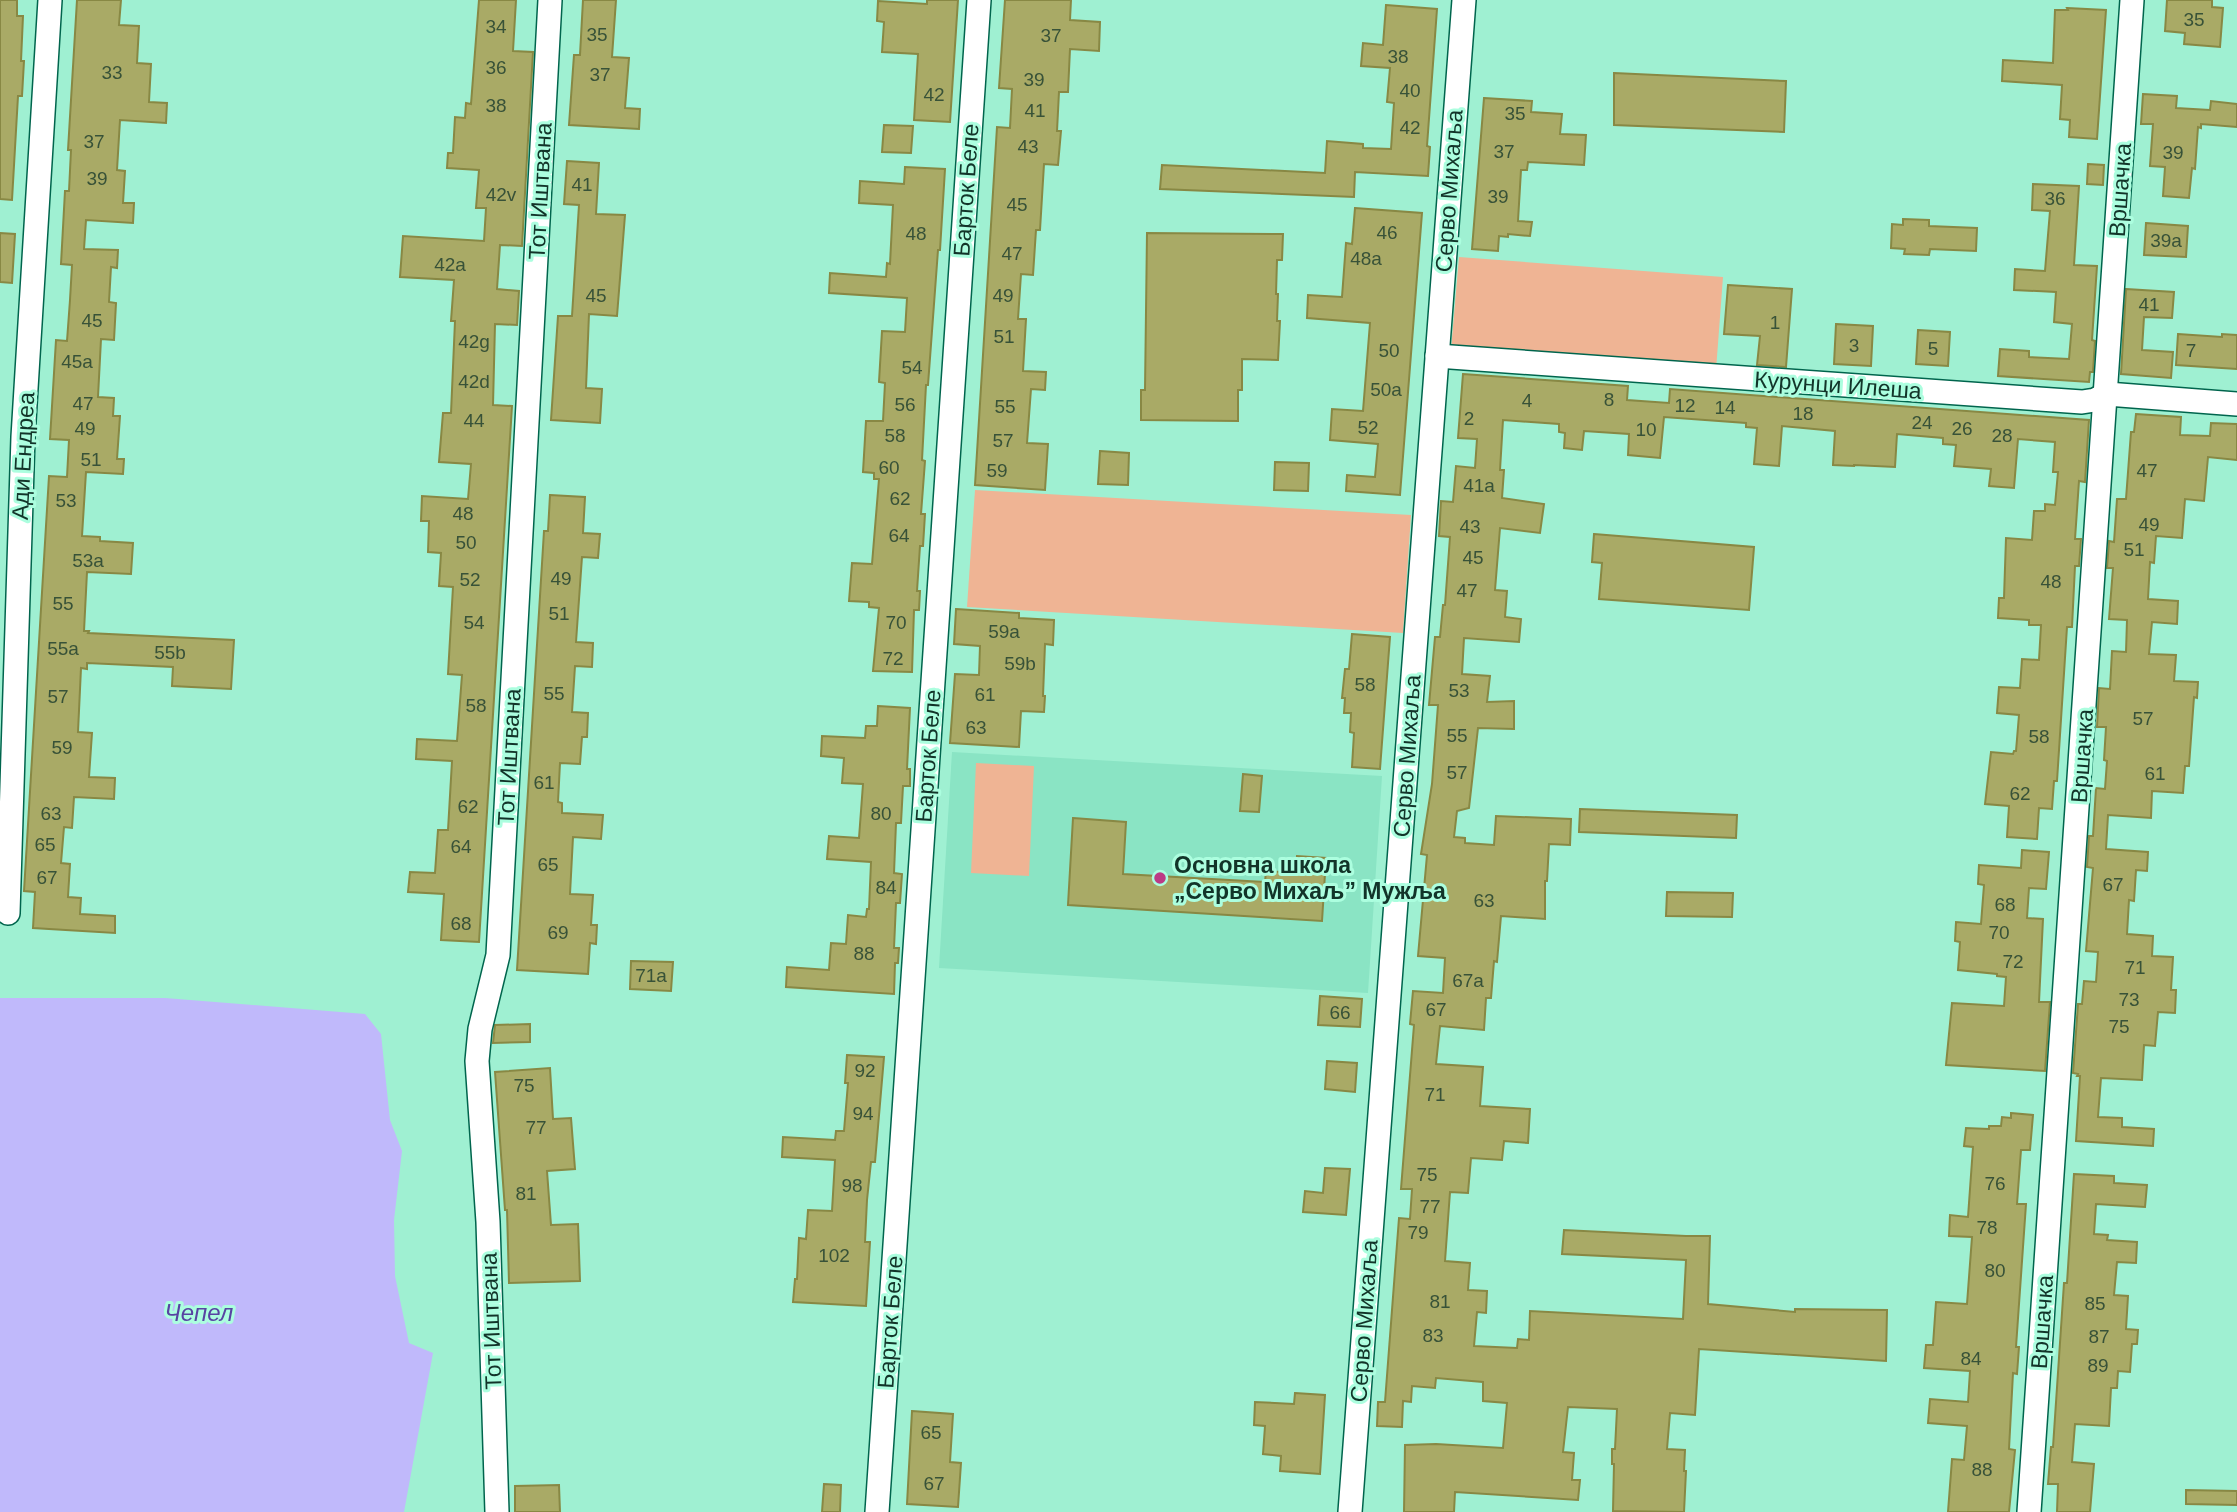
<svg xmlns="http://www.w3.org/2000/svg" width="2237" height="1512" viewBox="0 0 2237 1512" font-family="Helvetica,sans-serif">
	<rect width="100%" height="100%" fill="#9ff0d2"/>
	<polygon fill="#8ae4c4" points="952,752 1382,776 1368,993 939,968"/>
	<g fill="#efb494">
		<polygon points="1459,257 1723,277 1716,370 1451,350"/>
		<polygon points="975,490 1411,515 1403,633 967,607"/>
		<polygon points="976,763 1034,766 1029,876 971,873"/>
	</g>
	<polygon fill="#c0b9fb" points="0,998 165,998 365,1014 381,1034 390,1120 402,1151 394,1220 395,1276 409,1343 433,1353 404,1512 0,1512"/>
	<g fill="#a9aa66" stroke="#884" stroke-width="2">
		<polygon points="0,0 17,0 17,16 23,16 21,61 24,61 22,96 18,96 12,200 0,199"/>
		<polygon points="77,0 121,0 119,25 139,26 137,63 151,64 149,102 167,103 166,123 120,120 117,170 125,171 123,203 134,203 133,223 86,220 84,249 118,250 117,268 111,267 109,302 116,303 114,340 101,339 98,397 114,398 113,416 120,416 117,459 124,459 123,474 86,472 82,536 100,537 100,541 133,543 131,574 87,572 84,631 89,631 88,633 234,640 231,689 172,686 173,667 87,663 87,669 81,668 78,732 92,733 89,777 115,778 114,799 74,797 72,828 64,827 61,863 70,864 68,897 81,898 80,914 115,916 115,933 33,928 35,892 24,891 49,476 67,477 69,440 50,439 56,340 67,341 70,300 72,265 61,264 65,191 69,191 71,150 68,150"/>
		<polygon points="479,0 516,0 513,51 533,52 522,246 500,245 497,289 519,291 517,325 495,324 493,405 512,406 479,942 441,940 444,894 408,892 410,872 435,873 438,830 448,830 452,761 416,759 417,739 457,741 462,675 448,674 453,587 439,586 441,553 428,552 429,521 421,521 422,496 468,499 471,464 439,462 443,413 451,413 455,321 451,321 454,280 400,277 403,236 484,241 486,208 476,208 479,170 447,168 448,153 453,153 455,117 465,118 466,103 471,104"/>
		<polygon points="583,0 616,0 612,57 629,58 625,108 640,109 639,129 569,125 574,55 580,55"/>
		<polygon points="927,0 958,0 950,122 914,120 918,54 882,52 884,22 877,21 878,1 927,4"/>
		<polygon points="1005,0 1071,0 1070,20 1100,22 1099,51 1070,49 1068,92 1059,92 1057,131 1061,131 1058,165 1044,164 1040,230 1036,230 1033,275 1021,274 1018,319 1026,319 1023,371 1046,372 1045,390 1031,389 1027,443 1048,444 1045,490 975,485 997,127 1010,128 1012,89 999,88"/>
		<polygon points="2167,0 2212,0 2212,7 2223,8 2220,47 2184,44 2185,33 2165,31"/>
		<polygon points="1386,5 1437,9 1427,146 1430,147 1428,176 1355,172 1354,197 1160,189 1162,165 1325,173 1327,141 1363,144 1363,148 1391,149 1394,103 1387,102 1390,68 1361,66 1363,43 1383,45"/>
		<polygon points="2067,8 2106,10 2097,139 2069,137 2070,120 2060,119 2062,85 2002,81 2003,60 2053,63 2055,10 2068,10"/>
		<polygon points="1614,73 1786,81 1784,132 1614,125"/>
		<polygon points="2143,94 2177,96 2176,108 2210,110 2211,101 2237,104 2237,127 2201,124 2201,128 2198,127 2195,169 2192,168 2189,198 2163,196 2165,167 2150,166 2153,124 2141,124"/>
		<polygon points="1484,98 1532,101 1531,112 1562,114 1560,134 1586,135 1584,165 1528,162 1527,170 1521,170 1518,221 1532,222 1530,236 1508,234 1508,237 1499,236 1498,251 1472,249"/>
		<polygon points="884,125 913,126 911,153 882,152"/>
		<polygon points="567,161 599,163 596,214 625,215 617,316 589,314 586,388 602,389 600,423 551,420 558,316 572,316 579,205 564,204"/>
		<polygon points="2088,164 2104,165 2103,185 2087,184"/>
		<polygon points="905,167 945,169 940,250 938,250 928,385 926,385 922,460 925,461 921,514 925,514 923,546 920,546 917,591 920,591 919,610 914,610 912,672 873,671 879,608 869,607 869,602 849,601 852,563 872,564 879,479 874,479 874,473 863,472 866,421 883,421 885,383 879,382 882,331 905,332 907,298 829,293 830,273 886,277 887,263 890,264 893,205 859,203 860,181 904,184"/>
		<polygon points="2033,184 2079,186 2074,265 2097,266 2092,340 2095,341 2093,372 2090,372 2089,382 1998,376 2000,349 2029,351 2029,357 2069,359 2072,324 2054,322 2056,292 2014,290 2015,269 2045,271 2050,211 2032,210"/>
		<polygon points="1355,208 1422,213 1400,495 1346,491 1347,475 1375,477 1378,444 1330,440 1332,409 1363,411 1370,323 1307,318 1308,295 1342,297 1346,243 1352,244"/>
		<polygon points="1903,219 1929,220 1929,226 1977,228 1976,251 1930,249 1929,255 1904,254 1905,249 1891,248 1892,224 1903,225"/>
		<polygon points="2146,223 2188,226 2186,257 2144,255"/>
		<polygon points="0,233 15,234 12,283 0,282"/>
		<polygon points="1147,233 1283,234 1282,260 1277,260 1276,294 1278,294 1277,321 1280,321 1278,360 1242,359 1242,390 1238,390 1238,421 1141,420 1141,390 1145,390"/>
		<polygon points="1728,285 1792,289 1786,367 1757,365 1760,336 1724,334"/>
		<polygon points="2126,289 2174,292 2172,318 2144,317 2142,350 2173,352 2171,378 2121,374"/>
		<polygon points="1836,324 1873,326 1871,366 1834,364"/>
		<polygon points="1918,330 1950,332 1948,366 1916,364"/>
		<polygon points="2178,334 2222,337 2222,334 2237,335 2237,369 2176,365"/>
		<polygon points="1463,374 1628,386 1627,400 1669,403 1670,389 2089,420 2085,482 2079,481 2075,539 2081,539 2079,566 2075,566 2072,627 2067,627 2057,781 2054,781 2052,809 2039,808 2037,839 2007,837 2009,806 1985,804 1991,752 2013,754 2014,751 2016,751 2019,715 1997,713 1999,687 2020,688 2022,659 2039,660 2041,625 2029,625 2029,620 1998,618 1999,598 2004,598 2006,538 2032,540 2034,511 2045,511 2045,504 2055,505 2058,472 2053,472 2055,442 2018,439 2014,488 1989,486 1991,469 1954,466 1956,445 1943,444 1943,438 1897,434 1895,467 1854,465 1854,466 1833,465 1835,431 1782,426 1779,466 1754,464 1757,428 1746,427 1746,423 1664,417 1660,458 1628,455 1629,434 1584,431 1582,450 1564,448 1565,433 1559,432 1559,424 1503,420 1500,470 1504,470 1502,498 1544,504 1540,533 1500,528 1495,590 1507,591 1505,617 1521,619 1519,642 1464,638 1462,674 1490,676 1487,702 1514,701 1514,729 1478,728 1469,808 1457,811 1454,837 1465,838 1465,843 1494,845 1496,816 1571,819 1570,845 1549,844 1547,881 1545,881 1545,919 1501,916 1497,962 1494,961 1491,998 1486,998 1484,1030 1440,1026 1436,1064 1483,1067 1480,1106 1530,1109 1528,1143 1504,1141 1502,1160 1471,1158 1468,1193 1450,1192 1445,1261 1470,1263 1468,1290 1487,1291 1486,1313 1477,1312 1474,1346 1517,1348 1518,1339 1529,1340 1530,1311 1683,1319 1686,1260 1562,1254 1564,1230 1686,1236 1710,1236 1708,1304 1795,1312 1795,1309 1887,1310 1886,1361 1699,1349 1695,1415 1670,1413 1667,1449 1685,1450 1684,1471 1686,1471 1684,1512 1613,1511 1614,1464 1612,1464 1612,1449 1615,1449 1617,1409 1568,1407 1563,1452 1574,1453 1572,1480 1580,1480 1578,1500 1455,1492 1454,1512 1404,1512 1405,1445 1436,1444 1503,1448 1507,1403 1483,1401 1483,1382 1436,1378 1435,1388 1412,1386 1411,1402 1403,1401 1402,1427 1377,1426 1378,1402 1385,1402 1399,1218 1410,1219 1412,1189 1401,1189 1414,1025 1410,1024 1413,991 1443,993 1445,958 1418,956 1427,855 1421,854 1432,784 1438,705 1429,705 1435,637 1440,637 1443,605 1445,605 1450,537 1439,536 1441,501 1453,502 1456,466 1475,468 1477,439 1458,438"/>
		<polygon points="2136,414 2181,417 2180,435 2210,436 2211,423 2237,424 2237,460 2208,457 2204,501 2185,499 2182,538 2156,536 2154,563 2150,562 2148,599 2178,601 2177,624 2152,622 2149,654 2176,655 2174,681 2198,682 2197,698 2194,697 2189,766 2185,766 2183,793 2152,791 2151,818 2108,815 2106,849 2148,852 2147,871 2136,870 2134,901 2129,900 2127,934 2153,936 2152,956 2173,957 2171,990 2176,990 2175,1013 2158,1012 2155,1046 2144,1045 2142,1080 2101,1078 2098,1117 2122,1118 2122,1127 2154,1129 2153,1146 2076,1141 2080,1076 2077,1076 2078,1074 2073,1073 2078,1004 2082,1004 2084,981 2096,982 2098,952 2086,951 2093,868 2087,867 2089,836 2093,836 2096,788 2105,789 2107,761 2104,760 2106,727 2097,727 2099,688 2110,689 2112,651 2126,652 2127,620 2109,619 2113,568 2107,568 2109,541 2114,542 2117,499 2126,499 2131,432 2134,432"/>
		<polygon points="1100,451 1129,453 1128,485 1098,484"/>
		<polygon points="1275,462 1309,463 1308,491 1274,490"/>
		<polygon points="550,495 585,497 583,533 600,534 598,558 582,557 576,642 593,643 592,667 575,666 572,712 588,713 587,737 582,737 580,764 560,763 558,802 562,803 562,813 603,815 601,839 573,837 570,894 593,895 591,925 597,925 596,944 590,943 588,974 517,970 544,531 548,531"/>
		<polygon points="1594,534 1754,547 1749,610 1599,599 1602,563 1592,562"/>
		<polygon points="956,609 1019,613 1019,618 1054,620 1053,645 1045,644 1043,696 1045,696 1044,712 1021,711 1019,747 950,743 955,674 979,675 980,646 954,644"/>
		<polygon points="1352,634 1390,637 1380,769 1352,767 1354,733 1350,732 1351,713 1344,713 1345,698 1342,698 1345,669 1349,669"/>
		<polygon points="878,706 910,708 907,769 910,769 910,786 903,786 901,823 896,823 894,873 902,874 900,903 896,903 894,948 899,948 898,963 895,963 894,994 786,987 787,967 829,970 831,943 846,944 848,915 866,917 867,909 869,909 871,862 827,859 829,836 859,838 863,784 842,783 844,758 821,756 822,736 865,738 866,726 877,726"/>
		<polygon points="1243,774 1262,776 1259,812 1240,811"/>
		<polygon points="1580,809 1737,815 1736,838 1579,832"/>
		<polygon points="1073,818 1126,822 1123,874 1265,882 1266,871 1296,873 1297,856 1326,858 1322,921 1068,905"/>
		<polygon points="2022,850 2049,852 2046,889 2029,888 2027,918 2043,919 2039,1002 2050,1002 2045,1071 1946,1065 1952,1003 2004,1006 2006,977 1997,976 1997,974 1958,970 1960,942 1955,941 1956,922 1981,924 1984,885 1978,884 1979,865 2021,868"/>
		<polygon points="1667,892 1733,893 1732,917 1666,916"/>
		<polygon points="631,961 673,962 671,991 630,989"/>
		<polygon points="1320,996 1362,999 1360,1027 1318,1025"/>
		<polygon points="530,1024 530,1042 493,1043 495,1025"/>
		<polygon points="847,1055 884,1057 875,1162 871,1162 867,1200 865,1242 870,1242 866,1306 793,1302 795,1279 797,1279 799,1238 806,1239 808,1210 832,1211 835,1160 782,1157 783,1137 835,1140 836,1131 844,1131 848,1083 845,1083"/>
		<polygon points="1327,1061 1357,1063 1355,1092 1325,1089"/>
		<polygon points="550,1068 553,1119 571,1118 575,1169 547,1171 551,1225 578,1224 580,1281 509,1283 507,1210 505,1210 495,1072"/>
		<polygon points="2011,1113 2033,1115 2030,1150 2021,1150 2017,1204 2026,1204 2016,1347 2019,1347 2017,1374 2013,1373 2009,1449 2015,1450 2009,1512 1948,1512 1952,1459 1964,1460 1967,1426 1928,1423 1930,1399 1968,1402 1970,1371 1924,1368 1926,1345 1933,1345 1936,1302 1967,1304 1972,1237 1949,1236 1950,1215 1968,1217 1973,1147 1964,1146 1966,1128 1989,1129 1989,1126 2001,1126 2002,1117 2011,1118"/>
		<polygon points="1325,1168 1350,1169 1346,1215 1303,1212 1305,1191 1323,1193"/>
		<polygon points="2074,1174 2114,1176 2114,1183 2147,1185 2145,1207 2096,1204 2094,1234 2108,1235 2107,1240 2137,1242 2136,1263 2117,1262 2114,1295 2128,1296 2126,1329 2138,1330 2137,1344 2132,1344 2130,1372 2118,1371 2117,1388 2111,1388 2109,1426 2075,1424 2072,1462 2094,1464 2090,1512 2057,1512 2058,1484 2048,1484 2051,1447 2053,1447 2064,1283 2067,1283"/>
		<polygon points="1295,1393 1325,1395 1320,1474 1280,1471 1281,1456 1263,1454 1265,1426 1254,1425 1255,1402 1294,1404"/>
		<polygon points="912,1411 953,1414 950,1462 961,1463 958,1507 907,1504"/>
		<polygon points="824,1484 841,1485 840,1512 822,1512"/>
		<polygon points="559,1485 560,1512 515,1512 515,1486"/>
		<polygon points="2186,1490 2237,1491 2237,1505 2186,1504"/>
	</g>
	<g fill="none" stroke-linecap="round" stroke-linejoin="round">
		<defs>
			<g id="minor">
				<polyline points="1437,356 2082,402 2095,400 2107,394 2237,404"/>
				<polyline points="8,913 23,437 50,0"/>
				<polyline points="497,1512 488,1222 477,1061 480,1029 498,955 550,0"/>
				<polyline points="877,1512 979,0"/>
				<polyline points="1350,1512 1464,0"/>
				<polyline points="2029,1512 2132,0"/>
			</g>
		</defs>
		<use href="#minor" stroke="#00654d" stroke-width="26"/>
		<use href="#minor" stroke="#fff" stroke-width="23"/>
	</g>
	<circle fill="#bc3b85" stroke="#acfedf" stroke-width="2.5" cx="1160" cy="878" r="7"/>
	<g text-anchor="middle" dominant-baseline="central" stroke-width="6" stroke-linejoin="round" paint-order="stroke">
		<g font-size="19" fill="#385238">
			<text x="2194" y="19">35</text>
			<text x="496" y="26">34</text>
			<text x="597" y="34">35</text>
			<text x="1051" y="35">37</text>
			<text x="1398" y="56">38</text>
			<text x="496" y="67">36</text>
			<text x="112" y="72">33</text>
			<text x="600" y="74">37</text>
			<text x="1034" y="79">39</text>
			<text x="1410" y="90">40</text>
			<text x="934" y="94">42</text>
			<text x="496" y="105">38</text>
			<text x="1035" y="110">41</text>
			<text x="1515" y="113">35</text>
			<text x="1410" y="127">42</text>
			<text x="94" y="141">37</text>
			<text x="1028" y="146">43</text>
			<text x="1504" y="151">37</text>
			<text x="2173" y="152">39</text>
			<text x="97" y="178">39</text>
			<text x="582" y="184">41</text>
			<text x="501" y="194">42v</text>
			<text x="1498" y="196">39</text>
			<text x="2055" y="198">36</text>
			<text x="1017" y="204">45</text>
			<text x="1387" y="232">46</text>
			<text x="916" y="233">48</text>
			<text x="2166" y="240">39a</text>
			<text x="1012" y="253">47</text>
			<text x="1366" y="258">48a</text>
			<text x="450" y="264">42a</text>
			<text x="596" y="295">45</text>
			<text x="1003" y="295">49</text>
			<text x="2149" y="304">41</text>
			<text x="92" y="320">45</text>
			<text x="1775" y="322">1</text>
			<text x="1004" y="336">51</text>
			<text x="474" y="341">42g</text>
			<text x="1854" y="345">3</text>
			<text x="1933" y="348">5</text>
			<text x="1389" y="350">50</text>
			<text x="2191" y="350">7</text>
			<text x="77" y="361">45a</text>
			<text x="912" y="367">54</text>
			<text x="474" y="381">42d</text>
			<text x="1386" y="389">50a</text>
			<text x="1609" y="399">8</text>
			<text x="1527" y="400">4</text>
			<text x="83" y="403">47</text>
			<text x="905" y="404">56</text>
			<text x="1685" y="405">12</text>
			<text x="1005" y="406">55</text>
			<text x="1725" y="407">14</text>
			<text x="1803" y="413">18</text>
			<text x="1469" y="418">2</text>
			<text x="474" y="420">44</text>
			<text x="1922" y="422">24</text>
			<text x="1368" y="427">52</text>
			<text x="85" y="428">49</text>
			<text x="1962" y="428">26</text>
			<text x="1646" y="429">10</text>
			<text x="895" y="435">58</text>
			<text x="2002" y="435">28</text>
			<text x="1003" y="440">57</text>
			<text x="91" y="459">51</text>
			<text x="889" y="467">60</text>
			<text x="997" y="470">59</text>
			<text x="2147" y="470">47</text>
			<text x="1479" y="485">41a</text>
			<text x="900" y="498">62</text>
			<text x="66" y="500">53</text>
			<text x="463" y="513">48</text>
			<text x="2149" y="524">49</text>
			<text x="1470" y="526">43</text>
			<text x="899" y="535">64</text>
			<text x="466" y="542">50</text>
			<text x="2134" y="549">51</text>
			<text x="1473" y="557">45</text>
			<text x="88" y="560">53a</text>
			<text x="561" y="578">49</text>
			<text x="470" y="579">52</text>
			<text x="2051" y="581">48</text>
			<text x="1467" y="590">47</text>
			<text x="63" y="603">55</text>
			<text x="559" y="613">51</text>
			<text x="474" y="622">54</text>
			<text x="896" y="622">70</text>
			<text x="1004" y="631">59a</text>
			<text x="63" y="648">55a</text>
			<text x="170" y="652">55b</text>
			<text x="893" y="658">72</text>
			<text x="1020" y="663">59b</text>
			<text x="1365" y="684">58</text>
			<text x="1459" y="690">53</text>
			<text x="554" y="693">55</text>
			<text x="985" y="694">61</text>
			<text x="58" y="696">57</text>
			<text x="476" y="705">58</text>
			<text x="2143" y="718">57</text>
			<text x="976" y="727">63</text>
			<text x="1457" y="735">55</text>
			<text x="2039" y="736">58</text>
			<text x="62" y="747">59</text>
			<text x="1457" y="772">57</text>
			<text x="2155" y="773">61</text>
			<text x="544" y="782">61</text>
			<text x="2020" y="793">62</text>
			<text x="468" y="806">62</text>
			<text x="51" y="813">63</text>
			<text x="881" y="813">80</text>
			<text x="45" y="844">65</text>
			<text x="461" y="846">64</text>
			<text x="548" y="864">65</text>
			<text x="47" y="877">67</text>
			<text x="2113" y="884">67</text>
			<text x="886" y="887">84</text>
			<text x="1484" y="900">63</text>
			<text x="2005" y="904">68</text>
			<text x="461" y="923">68</text>
			<text x="558" y="932">69</text>
			<text x="1999" y="932">70</text>
			<text x="864" y="953">88</text>
			<text x="2013" y="961">72</text>
			<text x="2135" y="967">71</text>
			<text x="651" y="975">71a</text>
			<text x="1468" y="980">67a</text>
			<text x="2129" y="999">73</text>
			<text x="1436" y="1009">67</text>
			<text x="1340" y="1012">66</text>
			<text x="2119" y="1026">75</text>
			<text x="865" y="1070">92</text>
			<text x="524" y="1085">75</text>
			<text x="1435" y="1094">71</text>
			<text x="863" y="1113">94</text>
			<text x="536" y="1127">77</text>
			<text x="1427" y="1174">75</text>
			<text x="1995" y="1183">76</text>
			<text x="852" y="1185">98</text>
			<text x="526" y="1193">81</text>
			<text x="1430" y="1206">77</text>
			<text x="1987" y="1227">78</text>
			<text x="1418" y="1232">79</text>
			<text x="834" y="1255">102</text>
			<text x="1995" y="1270">80</text>
			<text x="1440" y="1301">81</text>
			<text x="2095" y="1303">85</text>
			<text x="1433" y="1335">83</text>
			<text x="2099" y="1336">87</text>
			<text x="1971" y="1358">84</text>
			<text x="2098" y="1365">89</text>
			<text x="931" y="1432">65</text>
			<text x="1982" y="1469">88</text>
			<text x="934" y="1483">67</text>
		</g>
		<g font-size="23" fill="#123429" stroke="#acfedf">
			<text transform="translate(966 190) rotate(-86)">Барток Беле</text>
			<text transform="translate(2120 190) rotate(-86)">Вршачка</text>
			<text transform="translate(540 191) rotate(-87)">Тот Иштвана</text>
			<text transform="translate(1449 191) rotate(-86)">Серво Михаља</text>
			<text transform="translate(1838 385) rotate(4)">Курунци Илеша</text>
			<text transform="translate(23 456) rotate(-87)">Ади Ендреа</text>
			<text transform="translate(928 756) rotate(-86)">Барток Беле</text>
			<text transform="translate(1407 756) rotate(-86)">Серво Михаља</text>
			<text transform="translate(2082 756) rotate(-86)">Вршачка</text>
			<text transform="translate(509 757) rotate(-87)">Тот Иштвана</text>
			<text transform="translate(491 1321) rotate(-92)">Тот Иштвана</text>
			<text transform="translate(1364 1321) rotate(-86)">Серво Михаља</text>
			<text transform="translate(890 1322) rotate(-86)">Барток Беле</text>
			<text transform="translate(2042 1322) rotate(-86)">Вршачка</text>
		</g>
		<g font-size="23" font-weight="bold" fill="#123429" stroke="#acfedf" text-anchor="start">
			<text x="1174" y="865">Основна школа<tspan x="1174" dy="26">„Серво Михаљ” Мужља</tspan></text>
		</g>
		<g font-size="24" font-style="italic" fill="#5844a2" stroke="#acfedf">
			<text x="199" y="1312">Чепел</text>
		</g>
	</g>
</svg>
